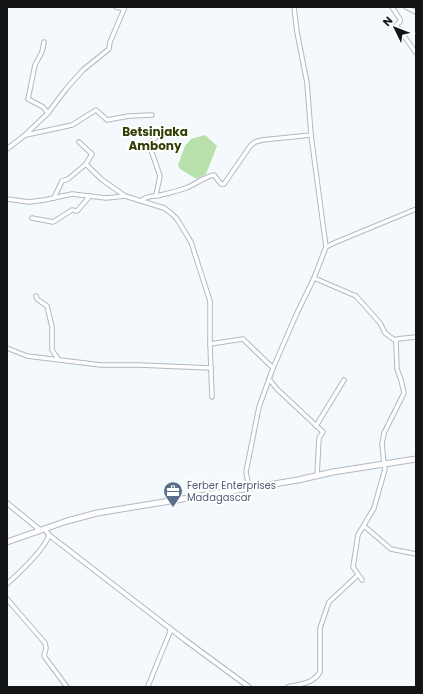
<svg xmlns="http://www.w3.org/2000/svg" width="423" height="694" viewBox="0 0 423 694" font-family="Poppins,sans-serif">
	<rect width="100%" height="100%" fill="#f4f9fe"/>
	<polygon fill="#b8e0aa" points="205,135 217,146 206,174 197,179 180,169 178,165 185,146 191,139"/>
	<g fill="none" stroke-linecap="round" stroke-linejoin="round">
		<defs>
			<g id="minor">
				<polyline points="116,7 124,9"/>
				<polyline points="392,7 400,19 400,22 397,24 397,26 416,53"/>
				<polyline points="406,7 416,12"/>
				<polyline points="44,42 42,52 35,65 28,99 43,107 48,113"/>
				<polyline points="26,135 72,125 96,110 107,120 129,116 152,115"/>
				<polyline points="79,142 92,154 86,164 101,179 125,196 164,208 171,213 177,219 191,242 210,301 210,344 243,339 273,368"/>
				<polyline points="7,149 25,135 48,113 66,89 83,70 109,49 110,42 125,7"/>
				<polyline points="156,195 160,176 149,144 157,136"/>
				<polyline points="54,198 62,181 68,179 86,164"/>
				<polyline points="7,199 29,202 44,200 72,194 106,198 125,196"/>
				<path d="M 141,201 C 147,195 154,197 161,195 C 169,193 178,191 186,188 C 196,184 204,177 214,175 L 221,184 L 224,184 L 251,145 L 255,142 L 262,140 L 311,135"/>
				<polyline points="32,218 53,222 72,210 77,211 90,196"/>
				<polyline points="326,247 334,243 416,209"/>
				<polyline points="314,278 356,296 380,323 385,333 396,341 397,339 416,337"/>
				<polyline points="36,296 37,299 47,306 52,327 52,350 58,359"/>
				<polyline points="210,344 212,397"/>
				<polyline points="7,348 27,356 101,365 139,365 211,368"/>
				<polyline points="269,379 277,389 323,432 319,438 317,476"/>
				<polyline points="316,426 344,380"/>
				<polyline points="384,464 382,444 384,433 404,393 401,380 397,369 396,341"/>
				<polyline points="249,488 246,472 259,407 273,368 297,313 314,278 326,247 311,135 307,83 297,32 294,7"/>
				<polyline points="364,526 391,549 416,554"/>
				<polyline points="362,580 353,567 358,535 374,508 385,469 384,464"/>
				<path d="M 7,584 C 18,574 45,549 49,535"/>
				<polyline points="7,599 45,643 46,648 44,656 67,687"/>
				<polyline points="148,686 170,632 170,628"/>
				<path d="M 288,687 C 300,684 313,684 320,672 L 320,628 L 329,602 L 358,575"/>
			</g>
			<g id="tertiary">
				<polyline points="7,503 40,530"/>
				<polyline points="45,529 49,535 185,640 249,687"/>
			</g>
			<polyline id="primary" points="7,542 67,521 97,513 298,480 333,472 416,459"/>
		</defs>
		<use href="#minor" stroke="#b3b8be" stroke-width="5.5"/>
		<use href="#tertiary" stroke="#b3b8be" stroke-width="6"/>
		<use href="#primary" stroke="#b3b8be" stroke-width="7"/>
		<use href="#minor" stroke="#fff" stroke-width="3.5"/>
		<use href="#tertiary" stroke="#fff" stroke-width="4"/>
		<use href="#primary" stroke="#fff" stroke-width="5"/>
	</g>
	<defs>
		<symbol id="office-pin" viewBox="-11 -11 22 30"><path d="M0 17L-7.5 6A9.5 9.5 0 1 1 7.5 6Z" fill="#5c6f8a" stroke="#fff"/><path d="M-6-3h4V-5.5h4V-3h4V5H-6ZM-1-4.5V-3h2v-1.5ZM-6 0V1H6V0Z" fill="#fff"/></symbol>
	</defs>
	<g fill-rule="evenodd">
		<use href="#office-pin" x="162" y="480" width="22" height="30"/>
	</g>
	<g text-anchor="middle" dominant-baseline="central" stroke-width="4" stroke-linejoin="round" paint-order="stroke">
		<g font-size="10" fill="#4e5e75" stroke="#fff" text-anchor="start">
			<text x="187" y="485">Ferber Enterprises<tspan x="187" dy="12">Madagascar</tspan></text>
		</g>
		<g font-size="12" font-weight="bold" fill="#313f04" stroke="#fff">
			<text x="155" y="131">Betsinjaka<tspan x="155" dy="14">Ambony</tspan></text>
		</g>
	</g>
	<rect width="423" height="694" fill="none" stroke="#121416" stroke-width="16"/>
	<g transform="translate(395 28) rotate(313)" stroke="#ffffff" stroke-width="3" paint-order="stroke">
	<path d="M0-3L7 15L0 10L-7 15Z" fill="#121416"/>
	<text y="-6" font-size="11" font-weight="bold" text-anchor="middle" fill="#121416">N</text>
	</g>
</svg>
